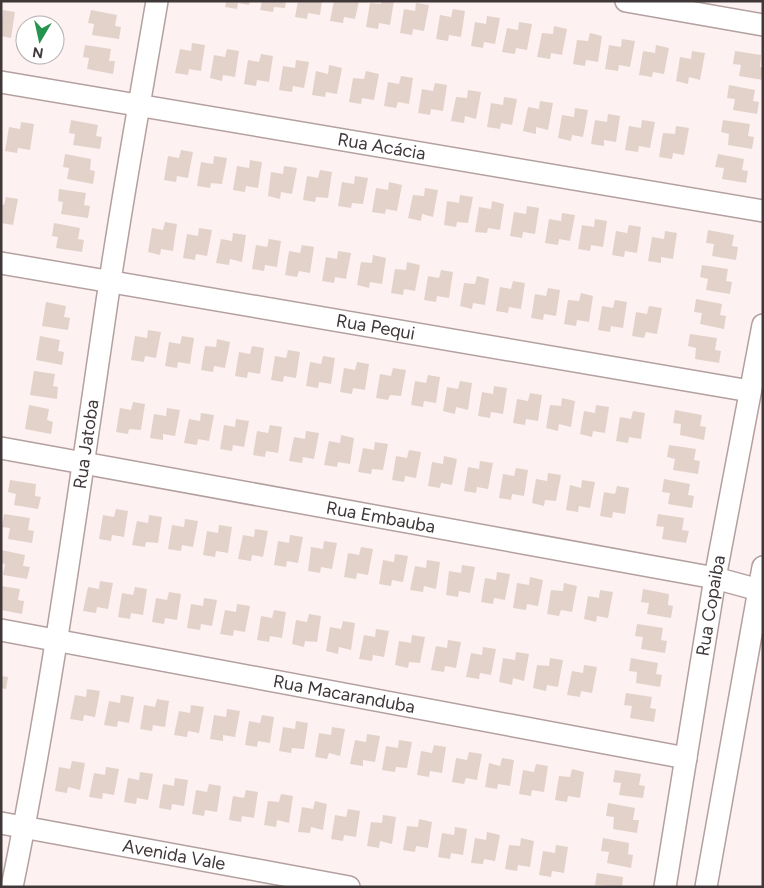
<svg xmlns="http://www.w3.org/2000/svg" width="764" height="888" viewBox="0 0 764 888" font-family="Figtree,sans-serif">
	<rect width="100%" height="100%" fill="#fef1f1"/>
	<g fill="#e3d2ca">
		<polygon points="226,1 250,1 249,5 238,3 237,9 225,7"/>
		<polygon points="262,1 286,1 285,8 274,7 273,12 260,10"/>
		<polygon points="298,1 322,1 320,15 308,13 307,19 295,17"/>
		<polygon points="334,1 359,1 355,19 344,17 343,23 330,21"/>
		<polygon points="381,1 394,1 390,25 379,23 378,29 366,27 370,3 381,4"/>
		<polygon points="416,3 429,5 424,31 413,29 412,35 400,33 404,9 415,11"/>
		<polygon points="453,9 465,11 461,37 449,35 448,41 436,39 440,15 451,17"/>
		<polygon points="3,10 15,12 11,38 1,36"/>
		<polygon points="91,10 117,15 115,26 121,27 119,39 92,35 94,24 88,23"/>
		<polygon points="37,16 50,18 48,25 36,25"/>
		<polygon points="487,16 500,18 495,44 484,42 483,48 471,46 475,22 486,24"/>
		<polygon points="519,22 532,24 527,50 516,48 515,54 502,52 507,28 518,30"/>
		<polygon points="24,25 25,26 25,47 20,46"/>
		<polygon points="554,26 567,29 562,55 551,53 550,59 537,57 542,33 553,34"/>
		<polygon points="590,33 602,36 598,62 586,60 585,66 573,64 577,40 588,41"/>
		<polygon points="622,39 635,41 630,67 619,65 618,71 605,69 609,45 621,47"/>
		<polygon points="192,43 205,45 201,71 189,69 188,75 175,73 180,49 191,51"/>
		<polygon points="85,45 111,49 109,61 115,61 113,74 87,69 89,58 83,57"/>
		<polygon points="656,45 669,48 664,74 653,72 652,77 639,75 643,51 655,53"/>
		<polygon points="227,49 239,51 235,77 223,75 222,81 210,78 214,55 225,57"/>
		<polygon points="692,51 705,53 700,80 689,77 688,84 676,81 680,57 691,59"/>
		<polygon points="735,51 761,55 760,67 763,67 763,80 739,76 741,65 733,64"/>
		<polygon points="261,54 273,56 269,82 257,80 256,86 244,84 248,60 259,62"/>
		<polygon points="296,60 309,62 304,88 293,86 292,92 279,90 283,66 295,68"/>
		<polygon points="329,65 342,68 337,94 326,92 325,97 312,95 316,71 328,74"/>
		<polygon points="366,71 379,74 374,100 362,98 361,104 349,102 353,78 364,79"/>
		<polygon points="401,76 413,78 409,104 398,102 396,108 384,106 388,82 399,84"/>
		<polygon points="435,83 447,85 443,111 431,109 430,115 418,113 422,89 433,91"/>
		<polygon points="729,85 755,90 753,101 759,102 757,114 733,110 735,99 727,98"/>
		<polygon points="468,90 481,92 476,119 465,116 464,123 451,121 456,97 467,98"/>
		<polygon points="504,97 517,99 512,125 501,123 500,129 487,127 491,103 503,105"/>
		<polygon points="540,101 553,103 548,130 536,127 536,134 523,131 528,107 539,109"/>
		<polygon points="575,108 588,110 583,137 572,135 571,141 558,138 562,115 574,117"/>
		<polygon points="608,114 620,116 616,142 604,140 604,146 591,144 595,120 607,122"/>
		<polygon points="71,120 98,125 96,136 102,137 100,149 73,145 75,134 69,133"/>
		<polygon points="642,120 655,122 650,148 639,146 638,152 625,150 629,126 641,128"/>
		<polygon points="723,120 750,124 748,136 754,137 752,149 728,145 729,134 721,132"/>
		<polygon points="21,122 34,124 30,150 18,148 17,153 5,151 9,127 20,129"/>
		<polygon points="676,126 689,128 684,155 673,153 672,159 659,157 663,133 675,134"/>
		<polygon points="181,150 193,152 188,178 177,176 176,182 164,180 168,156 179,158"/>
		<polygon points="65,154 91,159 90,170 95,171 93,184 67,179 69,168 63,167"/>
		<polygon points="718,154 744,159 742,170 748,171 746,183 722,179 724,168 715,167"/>
		<polygon points="214,156 227,158 222,184 211,183 210,188 197,186 201,162 213,164"/>
		<polygon points="250,160 262,162 258,188 246,186 245,192 233,190 237,166 249,168"/>
		<polygon points="284,166 297,168 292,194 281,192 280,199 268,196 271,172 283,174"/>
		<polygon points="320,170 332,172 328,198 316,197 315,202 303,200 307,176 318,178"/>
		<polygon points="355,176 368,178 363,204 352,203 351,208 338,206 342,182 354,184"/>
		<polygon points="389,182 402,185 397,211 386,209 385,214 372,212 376,188 388,190"/>
		<polygon points="425,188 438,190 433,217 422,214 421,221 408,218 413,195 424,196"/>
		<polygon points="59,189 86,193 84,205 90,206 88,218 61,214 63,202 58,201"/>
		<polygon points="460,195 473,197 468,223 457,222 456,227 444,225 447,201 459,203"/>
		<polygon points="6,197 18,199 13,225 1,223 1,204 4,205"/>
		<polygon points="492,201 504,204 500,230 488,228 487,233 475,232 479,207 491,209"/>
		<polygon points="527,206 539,208 535,234 523,232 522,238 510,236 514,212 526,214"/>
		<polygon points="562,213 575,215 570,241 559,239 558,245 545,243 549,219 561,221"/>
		<polygon points="595,219 607,221 603,247 591,245 590,251 578,249 582,225 594,227"/>
		<polygon points="165,222 177,224 173,251 161,249 160,255 148,252 152,228 163,230"/>
		<polygon points="54,223 80,228 78,239 84,240 82,252 56,248 58,237 52,236"/>
		<polygon points="629,225 641,227 637,253 625,251 624,257 612,255 616,231 627,233"/>
		<polygon points="199,228 212,230 207,256 196,254 195,260 183,258 187,234 198,236"/>
		<polygon points="708,230 734,235 732,246 738,247 736,260 712,256 714,244 706,243"/>
		<polygon points="665,231 677,233 673,259 661,257 661,263 648,261 652,237 664,239"/>
		<polygon points="233,233 246,235 242,262 230,259 229,265 216,263 221,239 232,241"/>
		<polygon points="269,239 281,241 277,267 265,265 264,271 252,269 256,245 267,247"/>
		<polygon points="302,245 314,247 310,273 299,271 297,277 285,275 289,251 300,253"/>
		<polygon points="338,251 351,253 346,279 335,277 334,283 322,281 326,257 337,259"/>
		<polygon points="373,255 386,258 382,284 370,282 369,288 357,285 361,262 372,263"/>
		<polygon points="407,262 420,265 415,291 404,289 403,295 391,293 395,269 406,270"/>
		<polygon points="702,265 728,269 726,281 732,282 730,294 706,290 708,279 700,277"/>
		<polygon points="441,270 453,272 449,298 437,296 436,302 424,300 428,276 439,278"/>
		<polygon points="477,276 489,279 485,305 473,303 472,309 460,306 464,283 475,284"/>
		<polygon points="513,281 525,283 521,309 509,307 508,313 496,311 500,287 511,289"/>
		<polygon points="548,288 560,290 556,316 544,314 543,320 531,318 535,294 546,296"/>
		<polygon points="581,293 593,296 589,322 577,320 576,326 564,324 568,300 579,301"/>
		<polygon points="696,299 722,304 720,315 726,316 724,329 700,324 702,313 694,312"/>
		<polygon points="615,300 627,302 623,328 611,326 610,332 598,330 602,306 613,308"/>
		<polygon points="46,302 66,306 64,317 70,318 68,330 42,326"/>
		<polygon points="649,306 662,308 657,334 646,332 644,338 632,336 636,312 647,314"/>
		<polygon points="148,330 161,332 156,358 145,356 144,362 131,360 135,336 147,338"/>
		<polygon points="690,334 717,338 715,350 721,351 719,363 695,359 696,348 688,346"/>
		<polygon points="40,336 60,340 58,351 64,352 62,365 36,360"/>
		<polygon points="182,336 194,338 190,364 178,362 177,368 165,366 169,342 180,344"/>
		<polygon points="217,339 230,342 225,368 214,366 213,372 201,370 205,346 216,347"/>
		<polygon points="252,346 264,348 260,374 248,372 247,378 235,376 239,352 250,354"/>
		<polygon points="288,350 300,352 296,378 284,376 283,382 271,380 275,356 286,358"/>
		<polygon points="323,356 335,358 331,384 319,382 318,388 306,386 310,362 321,364"/>
		<polygon points="357,362 369,364 365,390 353,388 352,394 340,392 344,368 355,370"/>
		<polygon points="393,368 406,370 401,396 390,395 388,400 376,398 380,374 391,376"/>
		<polygon points="34,371 55,374 53,386 58,387 57,399 30,395"/>
		<polygon points="428,375 440,377 436,403 424,401 423,407 411,405 415,381 426,383"/>
		<polygon points="460,381 472,383 468,410 456,407 455,414 443,411 447,387 458,389"/>
		<polygon points="494,386 507,388 503,414 491,412 490,418 478,416 482,392 493,394"/>
		<polygon points="530,393 542,395 538,421 526,419 525,425 513,423 517,399 528,401"/>
		<polygon points="562,398 575,401 571,427 559,424 558,431 546,428 550,405 561,406"/>
		<polygon points="133,402 145,404 141,430 129,429 128,434 116,432 120,408 131,410"/>
		<polygon points="29,405 49,409 47,420 53,422 51,434 25,429"/>
		<polygon points="596,405 609,407 605,433 593,431 592,437 580,434 584,411 595,413"/>
		<polygon points="167,408 180,410 175,436 163,434 163,440 150,438 154,414 166,416"/>
		<polygon points="675,410 702,415 700,426 706,427 704,440 680,435 681,424 673,423"/>
		<polygon points="633,411 645,413 641,439 629,437 628,443 616,441 620,417 631,419"/>
		<polygon points="201,413 214,415 209,441 198,439 197,445 184,443 189,419 200,421"/>
		<polygon points="236,419 249,421 244,447 233,445 232,451 220,449 224,425 235,427"/>
		<polygon points="270,425 282,427 278,453 266,451 265,457 253,455 257,431 268,433"/>
		<polygon points="306,431 319,433 314,459 303,457 302,463 289,461 294,437 305,439"/>
		<polygon points="341,435 354,438 350,464 338,462 337,467 324,465 329,441 340,443"/>
		<polygon points="375,442 388,444 383,470 372,469 371,474 358,472 363,448 374,450"/>
		<polygon points="669,445 696,449 694,460 700,461 698,474 673,470 675,459 667,457"/>
		<polygon points="409,450 421,452 416,478 405,476 404,482 392,480 396,456 407,458"/>
		<polygon points="444,456 457,459 452,485 441,483 440,488 428,486 432,462 443,464"/>
		<polygon points="480,461 493,463 488,489 477,487 476,493 464,491 468,467 479,469"/>
		<polygon points="516,468 528,470 524,496 512,494 511,500 499,498 503,474 514,476"/>
		<polygon points="548,473 561,475 556,501 545,500 544,506 532,503 536,479 547,481"/>
		<polygon points="664,479 690,484 688,495 694,496 692,508 668,504 670,493 662,492"/>
		<polygon points="10,480 36,484 35,496 41,497 38,509 14,505 16,494 8,492"/>
		<polygon points="582,480 595,482 590,508 579,506 578,512 566,510 570,485 581,488"/>
		<polygon points="617,486 629,488 625,514 613,512 612,518 600,516 604,492 615,494"/>
		<polygon points="116,509 128,511 124,537 112,535 111,541 99,539 103,515 114,517"/>
		<polygon points="4,514 30,518 28,530 34,531 32,543 8,539 10,528 2,527"/>
		<polygon points="658,514 684,518 682,530 689,531 686,543 662,539 664,527 656,526"/>
		<polygon points="149,515 162,517 158,543 146,542 145,547 132,545 137,521 148,523"/>
		<polygon points="185,519 198,521 193,547 182,545 181,551 168,549 172,525 184,527"/>
		<polygon points="219,525 232,527 228,553 216,551 215,557 203,555 207,531 218,533"/>
		<polygon points="255,529 268,531 263,557 252,555 251,561 238,559 243,535 254,537"/>
		<polygon points="290,535 303,537 298,563 287,561 286,567 274,565 278,541 289,543"/>
		<polygon points="324,541 337,543 332,569 321,567 320,573 308,571 311,547 323,549"/>
		<polygon points="361,547 373,549 368,575 357,573 356,579 344,577 348,553 359,555"/>
		<polygon points="1,550 25,555 23,566 30,567 27,579 3,575 5,564 1,563"/>
		<polygon points="395,554 408,556 403,582 392,580 391,586 379,584 383,560 394,562"/>
		<polygon points="427,560 440,562 436,589 424,586 423,592 410,590 415,566 426,568"/>
		<polygon points="462,565 475,567 470,593 459,591 458,597 446,595 449,571 461,573"/>
		<polygon points="497,572 510,574 505,600 494,598 493,604 481,602 485,578 496,580"/>
		<polygon points="530,577 543,580 538,606 527,604 526,610 513,608 517,583 529,585"/>
		<polygon points="100,581 113,583 108,609 97,607 96,613 83,611 88,587 99,589"/>
		<polygon points="564,583 577,586 572,612 561,610 559,616 547,614 551,590 563,591"/>
		<polygon points="1,586 20,589 18,600 24,601 22,614 1,610"/>
		<polygon points="135,587 147,589 143,615 131,613 130,619 118,617 122,593 133,595"/>
		<polygon points="643,589 669,594 668,605 673,606 671,618 647,614 649,603 641,602"/>
		<polygon points="600,590 613,592 608,618 597,616 596,622 584,619 588,596 599,598"/>
		<polygon points="169,592 181,594 177,620 165,618 164,624 152,622 156,598 167,600"/>
		<polygon points="204,598 217,600 212,626 201,624 200,630 187,628 191,604 203,606"/>
		<polygon points="237,604 250,606 245,632 234,630 233,636 220,634 225,610 236,612"/>
		<polygon points="274,610 286,612 282,638 270,636 269,642 257,640 261,616 272,618"/>
		<polygon points="309,614 321,616 317,642 305,641 304,647 292,644 296,620 307,622"/>
		<polygon points="343,621 355,623 351,650 339,647 338,654 326,651 330,627 341,629"/>
		<polygon points="637,624 663,628 661,640 667,641 665,653 641,649 643,637 635,636"/>
		<polygon points="376,629 389,631 384,657 373,655 372,661 359,659 364,635 375,637"/>
		<polygon points="412,635 425,637 420,663 409,662 408,668 395,665 399,641 411,643"/>
		<polygon points="448,640 461,642 456,668 445,666 444,672 431,670 436,646 447,648"/>
		<polygon points="483,647 496,649 491,675 480,673 479,679 466,677 471,653 482,655"/>
		<polygon points="516,652 529,654 524,681 513,678 512,685 499,682 503,658 515,660"/>
		<polygon points="550,658 563,660 558,687 547,685 546,691 533,688 537,665 549,666"/>
		<polygon points="631,658 658,663 656,674 662,675 660,687 636,683 637,672 629,671"/>
		<polygon points="584,665 597,667 592,693 581,691 580,697 567,695 572,671 583,673"/>
		<polygon points="1,676 8,677 6,689 1,688"/>
		<polygon points="87,689 100,691 95,717 84,715 83,721 70,719 75,695 86,697"/>
		<polygon points="626,693 652,697 650,708 656,709 654,722 630,718 632,706 624,705"/>
		<polygon points="121,695 134,697 129,723 118,721 117,727 104,725 109,701 120,703"/>
		<polygon points="157,699 169,701 165,727 153,725 152,731 140,729 144,705 155,707"/>
		<polygon points="191,705 204,707 199,733 188,731 187,737 174,735 179,711 190,713"/>
		<polygon points="227,709 240,711 235,737 223,735 223,741 210,739 214,715 226,717"/>
		<polygon points="262,715 274,717 270,743 258,741 257,747 245,745 249,721 260,723"/>
		<polygon points="296,721 308,723 304,749 292,748 291,753 279,751 283,727 295,729"/>
		<polygon points="332,727 345,729 340,756 329,753 327,759 315,757 319,733 331,735"/>
		<polygon points="367,734 380,736 375,762 363,760 363,766 350,764 355,740 366,742"/>
		<polygon points="399,740 412,742 407,768 396,767 395,772 382,770 386,746 398,748"/>
		<polygon points="434,745 446,747 442,773 430,771 429,777 417,775 421,751 432,753"/>
		<polygon points="469,752 482,754 477,780 466,778 464,784 452,782 456,758 467,760"/>
		<polygon points="502,758 514,760 510,786 498,784 497,789 485,787 489,763 500,766"/>
		<polygon points="72,761 85,763 80,790 68,787 67,793 55,791 59,767 70,769"/>
		<polygon points="536,764 548,766 544,792 532,790 531,796 519,794 523,770 534,772"/>
		<polygon points="106,767 119,769 114,795 103,793 102,799 89,797 94,773 105,775"/>
		<polygon points="572,769 584,772 580,798 568,796 567,802 555,800 559,776 570,777"/>
		<polygon points="615,770 641,774 639,785 645,786 643,798 619,795 621,783 613,782"/>
		<polygon points="140,772 153,774 148,800 137,798 136,804 124,802 128,778 139,780"/>
		<polygon points="175,778 188,780 184,806 172,804 171,810 159,808 163,784 174,786"/>
		<polygon points="209,784 221,786 217,812 205,810 204,816 192,814 196,790 207,792"/>
		<polygon points="246,790 258,792 254,818 242,816 241,822 229,820 233,796 244,798"/>
		<polygon points="281,794 293,796 289,823 277,820 276,827 264,825 268,801 279,802"/>
		<polygon points="315,801 327,804 323,830 311,827 310,833 298,832 302,807 313,809"/>
		<polygon points="608,803 635,808 633,820 639,820 637,833 613,829 614,817 606,816"/>
		<polygon points="348,809 360,811 356,837 344,835 343,841 331,839 335,815 346,817"/>
		<polygon points="383,815 396,817 392,844 380,841 379,848 367,846 371,822 382,823"/>
		<polygon points="419,819 432,822 428,848 416,846 415,852 403,850 407,826 418,827"/>
		<polygon points="455,827 467,829 463,855 451,853 450,859 438,857 442,833 454,835"/>
		<polygon points="487,832 500,835 495,861 484,859 483,864 471,863 475,838 486,840"/>
		<polygon points="521,838 534,841 530,867 518,865 517,871 505,869 509,845 520,846"/>
		<polygon points="603,838 629,843 628,854 633,855 631,868 607,863 609,852 601,851"/>
		<polygon points="556,845 568,847 564,873 552,871 551,877 539,875 543,851 555,853"/>
		<polygon points="597,873 623,877 622,887 595,885"/>
	</g>
	<g fill="none" stroke-linecap="round" stroke-linejoin="round">
		<defs>
			<g id="minor">
				<polyline points="626,1 763,25"/>
				<path id="s1" d="M 1,82 L 763,211"/>
				<path id="s2" d="M 1,263 L 750,391"/>
				<path id="s3" d="M 1,448 L 715,578 L 759,590"/>
				<path id="s4" d="M 1,630 L 686,758"/>
				<path id="s5" d="M 1,823 L 349,887"/>
				<path id="s6" d="M 12,887 C 53,687 80,483 110,281 C 124,188 141,95 157,1"/>
				<path id="s7" d="M 665,887 L 715,578 L 763,325"/>
				<polyline points="706,887 763,567"/>
			</g>
		</defs>
		<use href="#minor" stroke="#b3a09f" stroke-width="24"/>
		<use href="#minor" stroke="#fff" stroke-width="21"/>
	</g>
	<g text-anchor="middle" dominant-baseline="central" stroke-width="4" stroke-linejoin="round" paint-order="stroke">
		<g font-size="18" fill="#403838" stroke="#fff">
			<text stroke="none"><textPath href="#s1" startOffset="386">Rua Acácia</textPath></text>
			<text stroke="none"><textPath href="#s2" startOffset="380">Rua Pequi</textPath></text>
			<text stroke="none"><textPath href="#s6" startOffset="449">Rua Jatoba</textPath></text>
			<text stroke="none"><textPath href="#s3" startOffset="386">Rua Embauba</textPath></text>
			<text stroke="none"><textPath href="#s7" startOffset="285">Rua Copaiba</textPath></text>
			<text stroke="none"><textPath href="#s4" startOffset="349">Rua Macaranduba</textPath></text>
			<text stroke="none"><textPath href="#s5" startOffset="176">Avenida Vale</textPath></text>
		</g>
	</g>
	<rect width="764" height="888" fill="none" stroke="#403838" stroke-width="5"/>
	<g transform="translate(40 40) rotate(189)"><circle r="24" fill="#ffffff" stroke="#b3afaf"/>
	<path d="M0-4L9 19L0 12L-9 19Z" fill="#25944e"/>
	<text y="-8" font-size="14" font-weight="bold" text-anchor="middle" fill="#403838">N</text>
	</g>
</svg>
